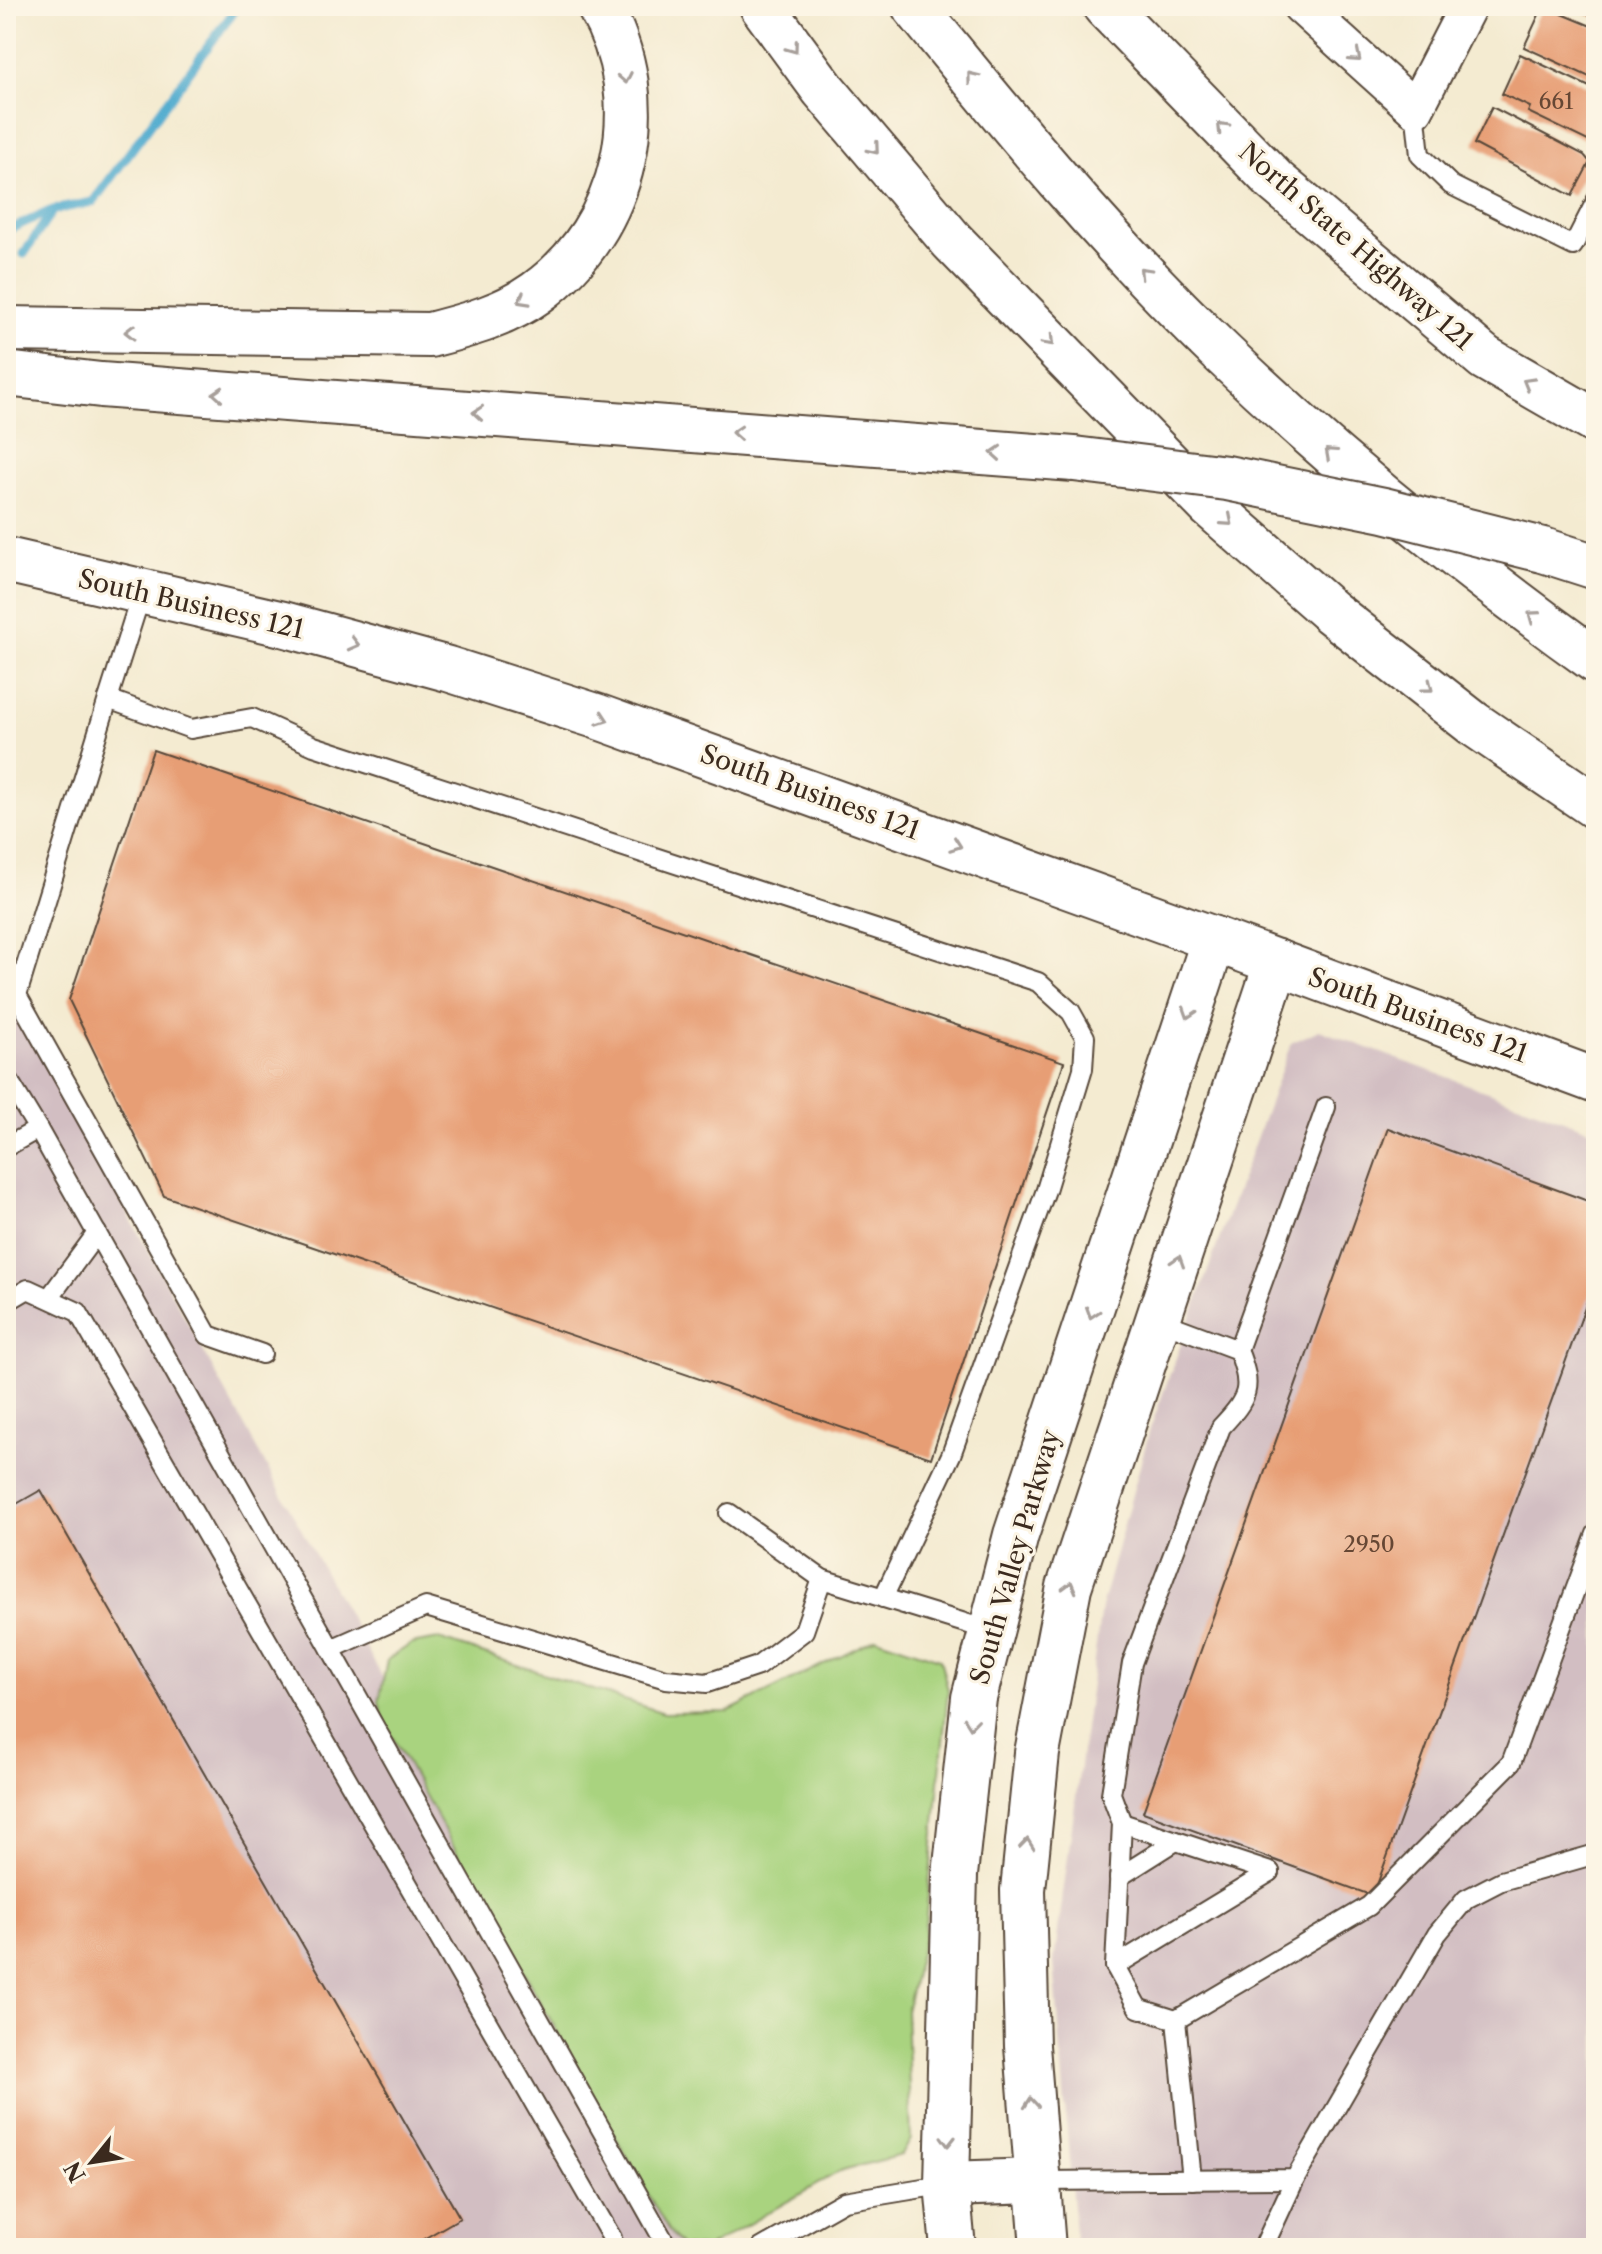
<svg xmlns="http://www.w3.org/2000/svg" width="1602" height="2254" viewBox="0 0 1602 2254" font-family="'Libre Caslon Text',serif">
	<rect width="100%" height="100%" fill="#fcf5e5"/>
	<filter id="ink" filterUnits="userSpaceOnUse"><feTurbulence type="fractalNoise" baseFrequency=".0125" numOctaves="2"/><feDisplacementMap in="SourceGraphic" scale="16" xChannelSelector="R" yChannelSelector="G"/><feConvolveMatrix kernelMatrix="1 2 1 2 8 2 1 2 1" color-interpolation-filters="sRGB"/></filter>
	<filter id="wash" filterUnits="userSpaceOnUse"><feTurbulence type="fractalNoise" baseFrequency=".006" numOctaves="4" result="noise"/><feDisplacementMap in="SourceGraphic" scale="32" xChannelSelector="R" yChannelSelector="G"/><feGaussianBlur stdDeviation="1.8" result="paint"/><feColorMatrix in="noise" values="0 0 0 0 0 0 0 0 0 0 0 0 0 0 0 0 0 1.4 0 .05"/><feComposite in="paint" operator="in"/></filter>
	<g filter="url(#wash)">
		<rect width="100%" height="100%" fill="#f4ebd1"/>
		<g fill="#d2bec2">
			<polygon points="6,992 696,2248 6,2248"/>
			<polygon points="1319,1030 1596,1132 1596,2248 1076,2248 1054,1962 1101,1608 1150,1429 1291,1043"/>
		</g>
		<polygon fill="#a9d37f" stroke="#727e4e" stroke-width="2" points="876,1638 940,1659 948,1690 924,1936 906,2011 911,2139 902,2155 842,2170 707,2248 681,2246 668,2230 384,1722 379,1702 387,1660 411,1644 439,1639 664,1713 727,1712"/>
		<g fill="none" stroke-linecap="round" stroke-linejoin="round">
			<g stroke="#51accf" stroke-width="9">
				<polyline points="6,231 50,211"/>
				<polyline points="24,254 53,210 93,202 238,6"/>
			</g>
		</g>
		<g id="blocks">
			<g fill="#e79e75">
				<polygon points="1543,6 1596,28 1596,80 1524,47"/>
				<polygon points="1570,6 1596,6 1596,18"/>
				<polygon points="1520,54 1596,90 1596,145 1528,112 1530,107 1502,94"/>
				<polygon points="1492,107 1584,155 1590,162 1572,196 1474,144"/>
				<polygon points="153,750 1064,1062 931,1458 164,1196 69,1000"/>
				<polygon points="1388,1128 1596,1204 1596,1277 1373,1896 1143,1812"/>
				<polygon points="41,1490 460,2218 408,2248 6,2248 6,1510"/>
			</g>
		</g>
	</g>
	<g filter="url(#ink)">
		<use href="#blocks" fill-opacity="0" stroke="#574739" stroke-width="2"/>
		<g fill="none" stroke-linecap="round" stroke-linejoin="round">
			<defs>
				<g id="service">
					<polyline points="1415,109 1420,155 1451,185 1573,246 1596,201"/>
					<polyline points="108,699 142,592"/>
					<polyline points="6,1076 38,1129 6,1147"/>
					<polyline points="38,1129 668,2248"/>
					<polyline points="49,1298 97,1233"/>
					<polyline points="6,1302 28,1289 78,1312 612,2238 610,2248"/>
					<path d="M 1158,1320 L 1238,1350 C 1253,1388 1249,1397 1221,1427 L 1132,1663 L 1111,1794 L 1122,1823 L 1115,1966 L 1138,2008 L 1176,2020"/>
					<polyline points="1238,1350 1326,1107"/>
					<polyline points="262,1354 208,1335 17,995 108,699 191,729 252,718 314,746 1038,982 1071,1012 1085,1037 1083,1069 1046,1190 951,1455 883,1598"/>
					<polyline points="729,1513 822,1579"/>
					<polyline points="331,1649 426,1607 666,1679 707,1683 758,1666 804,1631 822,1579 991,1631"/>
					<polyline points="1122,1823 1270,1872"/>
					<polyline points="1119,1877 1176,1841"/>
					<polyline points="1115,1966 1270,1872"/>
					<polyline points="1192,2180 1176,2020 1369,1906 1511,1763 1596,1534"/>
					<polyline points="1038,2181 1295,2179 1437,1934 1466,1899 1501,1881 1596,1854"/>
					<polyline points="761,2248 844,2201 947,2184"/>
					<polyline points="1263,2248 1295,2179"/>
				</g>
				<polyline id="minor" points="1301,6 1415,109 1468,6"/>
				<g id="secondary">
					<polyline points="1105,6 1275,181 1485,358 1596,422"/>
					<polyline points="947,2184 1038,2181"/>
					<polyline points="953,2248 947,2184 955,1875 974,1698 1016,1535 1214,939"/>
					<polyline points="1043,2248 1027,2046 1023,1890 1037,1753 1069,1587 1277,962"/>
				</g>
				<polyline id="primary" points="6,560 283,624 448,669 596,716 1214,939 1596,1081"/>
				<g id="motorway">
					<polyline points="762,6 823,89 952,241 1210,506 1331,612 1474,724 1596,807"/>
					<path d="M 914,6 C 1011,126 1111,247 1223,354 C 1340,466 1465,567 1596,661"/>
					<path d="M 6,329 L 430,335 C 468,325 504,316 536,293 C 627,228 655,101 599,6"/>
					<polyline points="6,374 101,385 1074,459"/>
					<polyline points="1543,550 1596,567"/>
				</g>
			</defs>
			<use href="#service" stroke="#574739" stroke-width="22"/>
			<use href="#minor" stroke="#574739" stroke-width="40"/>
			<use href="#secondary" stroke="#574739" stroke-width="48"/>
			<use href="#primary" stroke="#574739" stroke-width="48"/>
			<use href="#motorway" stroke="#574739" stroke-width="48"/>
			<use href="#service" stroke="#fff" stroke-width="18"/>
			<use href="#minor" stroke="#fff" stroke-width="36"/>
			<use href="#secondary" stroke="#fff" stroke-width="44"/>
			<use href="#primary" stroke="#fff" stroke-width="44"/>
			<use href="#motorway" stroke="#fff" stroke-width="44"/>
			<defs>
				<polyline id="motorway-bridge" points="1074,459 1227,478 1384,510 1543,550"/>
			</defs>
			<use href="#motorway-bridge" stroke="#574739" stroke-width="48" stroke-linecap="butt"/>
			<use href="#motorway-bridge" stroke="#fff" stroke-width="44"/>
		</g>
		<defs><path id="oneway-chevron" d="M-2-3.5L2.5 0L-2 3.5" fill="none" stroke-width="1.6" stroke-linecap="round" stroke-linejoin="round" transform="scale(2)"/></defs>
		<g stroke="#a79f9a">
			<use href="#oneway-chevron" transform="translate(793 48) rotate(54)"/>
			<use href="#oneway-chevron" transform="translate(1356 57) rotate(41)"/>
			<use href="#oneway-chevron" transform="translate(972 77) rotate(-129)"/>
			<use href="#oneway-chevron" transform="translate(625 78) rotate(79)"/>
			<use href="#oneway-chevron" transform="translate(1222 127) rotate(-134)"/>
			<use href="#oneway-chevron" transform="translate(874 149) rotate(50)"/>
			<use href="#oneway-chevron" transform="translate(1144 272) rotate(-134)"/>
			<use href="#oneway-chevron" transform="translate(523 300) rotate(151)"/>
			<use href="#oneway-chevron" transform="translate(130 332) rotate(-179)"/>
			<use href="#oneway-chevron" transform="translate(1049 341) rotate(46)"/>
			<use href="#oneway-chevron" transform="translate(1528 383) rotate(-150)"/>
			<use href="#oneway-chevron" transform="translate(218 394) rotate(-176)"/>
			<use href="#oneway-chevron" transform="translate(478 413) rotate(-176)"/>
			<use href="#oneway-chevron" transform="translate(737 433) rotate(-176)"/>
			<use href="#oneway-chevron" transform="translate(996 453) rotate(-176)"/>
			<use href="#oneway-chevron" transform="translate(1330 453) rotate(-138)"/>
			<use href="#oneway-chevron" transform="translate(1228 521) rotate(41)"/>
			<use href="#oneway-chevron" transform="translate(1533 616) rotate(-144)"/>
			<use href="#oneway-chevron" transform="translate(354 644) rotate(15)"/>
			<use href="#oneway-chevron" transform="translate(1428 687) rotate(38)"/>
			<use href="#oneway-chevron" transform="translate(603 719) rotate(19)"/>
			<use href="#oneway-chevron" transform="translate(956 845) rotate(20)"/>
			<use href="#oneway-chevron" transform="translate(1189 1013) rotate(108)"/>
			<use href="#oneway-chevron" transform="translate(1178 1261) rotate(-72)"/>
			<use href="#oneway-chevron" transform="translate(1092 1313) rotate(108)"/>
			<use href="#oneway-chevron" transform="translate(1070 1587) rotate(-75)"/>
			<use href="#oneway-chevron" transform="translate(971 1723) rotate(96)"/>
			<use href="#oneway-chevron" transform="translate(1027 1844) rotate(-84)"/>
			<use href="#oneway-chevron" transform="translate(1031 2103) rotate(-95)"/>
			<use href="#oneway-chevron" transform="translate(948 2141) rotate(91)"/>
		</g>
	</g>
	<g text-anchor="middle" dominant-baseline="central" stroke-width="6" stroke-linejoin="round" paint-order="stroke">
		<g font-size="22" fill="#664734">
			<text x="1556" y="101">661</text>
			<text x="1369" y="1544">2950</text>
		</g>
		<g font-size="26" fill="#3b2a1e" stroke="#fcf5e5">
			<text transform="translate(1356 246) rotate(41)">North State Highway 121</text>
			<text transform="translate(191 604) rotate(13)">South Business 121</text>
			<text transform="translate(810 792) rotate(20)">South Business 121</text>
			<text transform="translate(1418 1015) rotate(20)">South Business 121</text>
			<text transform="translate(1015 1557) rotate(-74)">South Valley Parkway</text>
		</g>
	</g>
	<rect width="1602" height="2254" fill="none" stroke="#fcf5e5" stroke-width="32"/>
	<g transform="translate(92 2162) rotate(240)" stroke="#fcf5e5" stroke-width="6" paint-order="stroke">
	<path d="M0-6L14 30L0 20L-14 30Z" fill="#3b2a1e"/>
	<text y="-12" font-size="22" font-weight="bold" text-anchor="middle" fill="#3b2a1e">N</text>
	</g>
</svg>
